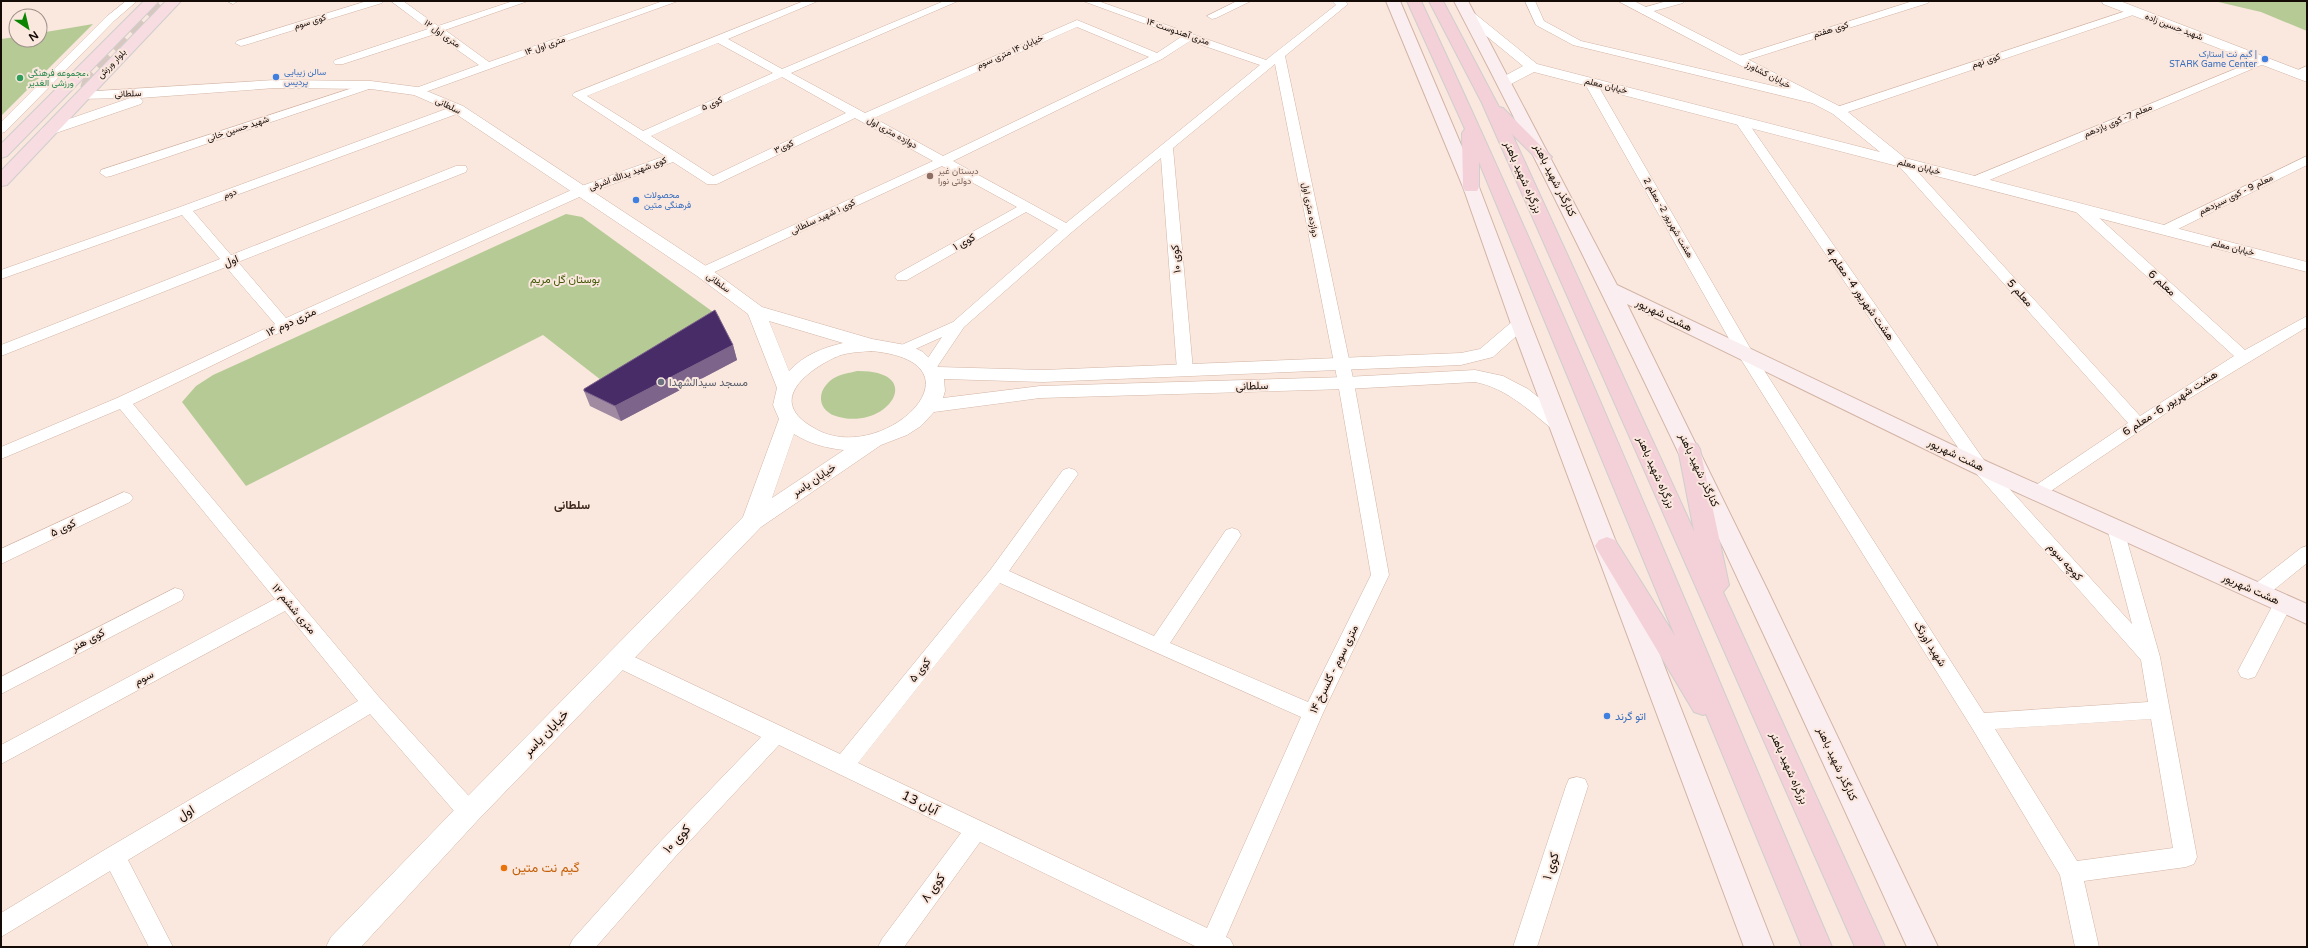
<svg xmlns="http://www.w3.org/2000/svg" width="2308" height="948" viewBox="0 0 2308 948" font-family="'Varela Round',Vazirmatn,sans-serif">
	<rect width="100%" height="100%" fill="#fae8de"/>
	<g fill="#b6ca96">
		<polygon points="2214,1 2307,1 2307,31 2261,12"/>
		<polygon points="93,24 1,116 1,39 16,37 16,40 40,40 40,33"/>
		<polygon points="566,214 582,217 720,317 610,387 543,335 246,486 182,402 196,386 213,375"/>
		<path d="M 857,371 C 927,370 889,430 839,417 C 817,412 815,390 834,378 C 841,374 849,373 857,371 Z"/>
	</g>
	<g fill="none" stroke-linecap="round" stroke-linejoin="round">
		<polyline stroke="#d8c7be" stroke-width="16" stroke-dasharray="16 8" stroke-linecap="butt" points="88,89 92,76 167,1"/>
		<defs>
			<g id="minor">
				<polygon points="126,1 137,1 114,21 5,132 1,133 1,122 106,17"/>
				<polygon points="227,1 238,1 233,4"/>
				<polygon points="367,1 383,1 382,3 245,45 241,46 235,43 237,41"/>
				<polygon points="391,1 403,1 438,26 513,1 528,1 445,30 489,62 663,1 678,1 417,95 411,91 413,89 479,65 435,34 343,64 335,64 333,62 335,60 428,29"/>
				<path d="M 804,1 L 818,1 L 728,39 L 782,69 L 944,1 L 958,1 L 791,73 L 865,113 L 1077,20 L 1157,53 L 1181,37 L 1083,1 L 1098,1 L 1266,60 L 1336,5 L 1332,1 L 1345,1 L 1348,4 L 1285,56 L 1354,383 L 1389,575 L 1323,713 L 1226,937 L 1230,939 L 1234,947 L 1197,947 L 980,842 L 904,947 L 878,947 L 882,939 L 961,833 L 779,745 L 675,857 L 596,947 L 569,947 L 573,939 L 659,843 L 761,737 L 612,665 L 609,659 L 612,653 L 619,651 L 626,653 L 840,754 L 991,569 L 1063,470 L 1069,468 L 1075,470 L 1078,474 L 1009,571 L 1154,636 L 1226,530 L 1232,528 L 1238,530 L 1241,535 L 1238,540 L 1170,643 L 1308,702 L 1371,575 L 1338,383 L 1275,64 L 1173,148 L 1193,370 L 1191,373 L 1179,373 L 1177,370 L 1161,158 L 1072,232 L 964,327 L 935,370 L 925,370 L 922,367 L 942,337 L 902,355 L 897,353 L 894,350 L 897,347 L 953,322 L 1058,230 L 1026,212 L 907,280 L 897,280 L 895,277 L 897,274 L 1017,207 L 942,166 L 708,275 L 698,275 L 696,272 L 698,269 L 933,161 L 855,118 L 717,184 L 707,184 L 673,162 L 586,194 L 289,328 L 133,404 L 379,697 L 477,805 L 480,812 L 477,819 L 469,822 L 461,819 L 370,714 L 128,860 L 173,947 L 149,947 L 110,871 L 1,937 L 1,913 L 106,849 L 358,701 L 285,611 L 1,764 L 1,745 L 275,599 L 120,409 L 1,459 L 1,447 L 117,398 L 275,324 L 226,267 L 1,356 L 1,345 L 220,259 L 182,215 L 1,279 L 1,270 L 180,207 L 454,106 L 462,106 L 464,109 L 462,112 L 193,211 L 231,255 L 456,166 L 466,166 L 467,169 L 466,172 L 238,262 L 286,318 L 576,188 L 665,156 L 572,95 L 574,93 ZM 1077,27 L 1149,57 L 943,156 L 874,118 ZM 1190,41 L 1260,65 L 1066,223 L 953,161 L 1162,59 ZM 718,43 L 773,73 L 643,131 L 587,96 ZM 782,77 L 846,113 L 713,176 L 651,136 ZM 1000,583 L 1301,717 L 1207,928 L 858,763 Z"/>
				<polygon points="1237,1 1251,1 1216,18 1212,19 1207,16"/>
				<polygon points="1525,1 1535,1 1544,21 1581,41 1816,96 1822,100 1816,104 1573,45 1536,25"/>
				<polygon points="1667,1 1684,1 1683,3 1643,14 1638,11 1639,9"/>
				<polygon points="1913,1 1929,1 1928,3 1741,62 1737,63 1731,60 1733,58"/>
				<polygon points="2135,8 2140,11 2139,13 1842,114 1834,114 1832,111 1834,108"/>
				<polygon points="2262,58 2268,61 2266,63 1980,184 1970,184 1969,181 1970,178"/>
				<polygon points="2307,66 2307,73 2295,77 2289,74"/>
				<path d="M 1590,79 L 1596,82 L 1753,353 L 1984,713 L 2148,702 L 2141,660 L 1974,471 L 1734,120 L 1736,117 L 1744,117 L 1986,463 L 2132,624 L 2107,528 L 2110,523 L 2116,522 L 2122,523 L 2160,657 L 2197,857 L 2194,864 L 2186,867 L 2084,881 L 2099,947 L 2075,947 L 2060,875 L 1972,728 L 1737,353 L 1584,82 ZM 2151,719 L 2173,848 L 2077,861 L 1995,729 Z"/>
				<polygon points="371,82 377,85 375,87 111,176 106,177 100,173 101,170"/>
				<polygon points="2307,156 2307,165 2170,233 2165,234 2158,230 2160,227"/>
				<polygon points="1903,159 1907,160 2140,416 2234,356 2076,212 2074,209 2076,206 2086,206 2245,350 2307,316 2307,327 2175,407 2042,497 2036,499 2030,497 2027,493 2030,489 2128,423 1899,166 1897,163"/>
				<polygon points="124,492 130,494 133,498 130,502 1,564 1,549"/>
				<polygon points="2307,546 2307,563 2265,597 2258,599 2251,597 2249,592 2251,587 2301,548"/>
				<polygon points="175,588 182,590 184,595 182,600 1,694 1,677"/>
				<polygon points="2283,597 2290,599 2292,604 2255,677 2248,679 2241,677 2238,671 2241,665 2276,599"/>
				<polygon points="1577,777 1585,779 1588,786 1537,947 1513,947 1566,786 1569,779"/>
			</g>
			<g id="tertiary">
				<polygon points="1618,1 1634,1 1843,108 1905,158 2307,262 2307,272 1534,72 1509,85 1499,85 1497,82 1499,79 1523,66 1462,16 1469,12 1474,13 1537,64 1880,152 1833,114"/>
				<polygon points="2102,1 2120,1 2307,73 2307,82 2103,4"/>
				<path d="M 275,80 L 371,81 L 417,87 L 463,106 L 709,268 L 762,307 L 872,339 L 911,346 L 923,352 L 938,367 L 1043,370 L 1461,353 L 1480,349 L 1514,320 L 1521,318 L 1528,320 L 1530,324 L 1493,357 L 1461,365 L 1043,382 L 944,379 L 945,391 L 943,398 L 1040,386 L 1346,377 L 1475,370 L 1503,376 L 1528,389 L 1567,420 L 1570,425 L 1567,430 L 1560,432 L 1553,430 C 1529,410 1506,388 1475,382 L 1346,389 L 1040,398 L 934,412 L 921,426 L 907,435 L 881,445 L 761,527 L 478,820 L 361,947 L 326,947 L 331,937 L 460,804 L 743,517 L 779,419 L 773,405 L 777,388 L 748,314 L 697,276 L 453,112 L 414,95 L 371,89 L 275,88 L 140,98 L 143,101 L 141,104 L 53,134 L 43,134 L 40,131 L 43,128 L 130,98 L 76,99 L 74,96 L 81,92 ZM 769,321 L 843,343 C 822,348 804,355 789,371 ZM 871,351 C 994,362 881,469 814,428 C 807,424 798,418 794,410 C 781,386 824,361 841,355 C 851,352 861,352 871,351 ZM 794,434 C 810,444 826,448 844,450 L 772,498 Z"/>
			</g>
			<g id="secondary">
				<polygon points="1386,1 1400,1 1479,187 1531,324 1774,947 1744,947 1511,324 1463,187"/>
				<path d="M 1454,1 L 1468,1 L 1617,285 L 1988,462 L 2307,604 L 2307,624 L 1972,472 L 1627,304 L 1767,589 L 1938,947 L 1907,947 C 1762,628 1616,311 1454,1 Z"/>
			</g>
			<g id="primary">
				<polygon points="144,1 159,1 7,156 1,158 1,144"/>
				<polygon points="166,1 181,1 7,185 1,186 1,171"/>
			</g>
			<g id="trunk">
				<path d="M 1407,1 L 1421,1 C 1567,312 1697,631 1832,947 L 1802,947 L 1706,714 L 1703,715 L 1694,712 L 1595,546 L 1599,540 L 1607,537 L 1615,540 L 1675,636 L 1479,162 L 1479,187 L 1477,191 L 1465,191 L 1463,187 L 1462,133 L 1465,129 Z"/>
				<polygon points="1429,1 1443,1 1499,107 1503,108 1552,157 1550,160 1538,160 1512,134 1694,531 1678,449 1681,444 1689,442 1697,444 1700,449 1729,585 1723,592 1885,947 1855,947 1482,103"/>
			</g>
		</defs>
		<use href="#minor" stroke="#d2b4a5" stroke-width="1"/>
		<use href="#tertiary" stroke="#d2b4a5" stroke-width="1"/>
		<use href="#secondary" stroke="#d2b4a5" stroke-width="2"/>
		<use href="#primary" stroke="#d0cecd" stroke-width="2"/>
		<use href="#trunk" stroke="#d0cecd" stroke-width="2"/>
		<use href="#minor" fill="#fff" fill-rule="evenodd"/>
		<use href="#tertiary" fill="#fff" fill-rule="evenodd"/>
		<use href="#secondary" fill="#fbeef1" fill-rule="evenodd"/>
		<use href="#primary" fill="#f7dce2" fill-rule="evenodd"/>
		<use href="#trunk" fill="#f4d0d8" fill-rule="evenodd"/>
	</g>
	<polygon fill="#a08aa2" points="733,345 737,360 621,421 590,406 584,391"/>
	<polygon fill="#7d648b" points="733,345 737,360 621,421 615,406"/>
	<polygon fill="#472c67" stroke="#7d648b" points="715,310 733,345 615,406 584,391 584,389"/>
	<g fill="#3f7fe0" stroke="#fae8de" stroke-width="1.5">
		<circle cx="2265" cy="59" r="4"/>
		<circle cx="276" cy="77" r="4"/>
		<circle cx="636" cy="200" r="4"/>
		<circle cx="1607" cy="716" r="4"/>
	</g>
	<circle fill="#2e9e5b" stroke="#fae8de" stroke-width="1.5" cx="20" cy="78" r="4"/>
	<circle fill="#8d6e63" stroke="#fae8de" stroke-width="1.5" cx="930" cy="176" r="4"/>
	<circle fill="#6b7280" stroke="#fae8de" stroke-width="1.5" cx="661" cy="382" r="4"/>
	<circle fill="#e8710a" stroke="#fae8de" stroke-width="1.5" cx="504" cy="868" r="4"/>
	<g text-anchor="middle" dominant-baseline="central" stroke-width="4" stroke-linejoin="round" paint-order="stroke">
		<g font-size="9" fill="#140a06" stroke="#fae8de">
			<text transform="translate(310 22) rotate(-17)">کوی سوم</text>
			<text transform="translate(2174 27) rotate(21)">شهید حسین زاده</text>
			<text transform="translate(1831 30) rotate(-17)">کوی هفتم</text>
			<text transform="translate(1178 32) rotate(19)">۱۴ متری آهندوست</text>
			<text transform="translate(442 34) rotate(35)">۱۲ متری اول</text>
			<text transform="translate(545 46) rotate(-19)">۱۴ متری اول</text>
			<text transform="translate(1010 52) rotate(-24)">خیابان ۱۴ متری سوم</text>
			<text transform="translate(1986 61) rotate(-18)">کوی نهم</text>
			<text transform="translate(112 64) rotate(-46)">بلوار ورزش</text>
			<text transform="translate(1768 75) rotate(27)">خیابان کشاورز</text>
			<text transform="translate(1606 86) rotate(14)">خیابان معلم</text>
			<text transform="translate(128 94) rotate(-2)">سلطانی</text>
			<text transform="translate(712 104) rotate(-24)">کوی ۵</text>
			<text transform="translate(448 106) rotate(26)">سلطانی</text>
			<text transform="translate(2118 121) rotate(-23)">معلم 7- کوی یازدهم</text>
			<text transform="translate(238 129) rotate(-18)">شهید حسین خانی</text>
			<text transform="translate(892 133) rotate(29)">دوازده متری اول</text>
			<text transform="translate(784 147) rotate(-25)">کوی۳</text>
			<text transform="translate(1919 167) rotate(14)">خیابان معلم</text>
			<text transform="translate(628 174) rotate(-20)">کوی شهید یدالله اشرفی</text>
			<text transform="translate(230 194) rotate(-20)">دوم</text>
			<text transform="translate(2236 195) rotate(-26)">معلم 9 - کوی سیزدهم</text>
			<text transform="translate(1310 210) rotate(79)">دوازده متری اول</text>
			<text transform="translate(823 217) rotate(-25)">کوی ۱ شهید سلطانی</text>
			<text transform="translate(1668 218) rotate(60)">هشت شهریور 2- معلم 2</text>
			<text transform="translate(2233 248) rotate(14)">خیابان معلم</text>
			<text transform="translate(718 283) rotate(36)">سلطانی</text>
		</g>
		<g font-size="9" fill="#366cbe" stroke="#fae8de" text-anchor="start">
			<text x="2257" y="54" text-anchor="end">گیم نت اِستارک |<tspan x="2257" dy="10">STARK Game Center</tspan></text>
			<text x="284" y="72">سالن زیبایی<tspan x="284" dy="10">پردیس</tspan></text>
			<text x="644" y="195">محصولات<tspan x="644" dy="10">فرهنگی متین</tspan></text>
		</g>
		<g font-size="9" fill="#27864d" stroke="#fae8de" text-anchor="start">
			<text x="28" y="73">مجموعه فرهنگی،<tspan x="28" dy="10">ورزشی الغدیر</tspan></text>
		</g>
		<g font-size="9" fill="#785e54" stroke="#fae8de" text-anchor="start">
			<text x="938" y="171">دبستان غیر<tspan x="938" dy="10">دولتی نورا</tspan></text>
		</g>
		<g font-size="11" fill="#140a06" stroke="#fae8de">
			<text transform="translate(1523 177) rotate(66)">بزرگراه شهید باهنر</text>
			<text transform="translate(1555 180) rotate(63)">کنارگذر شهید باهنر</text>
			<text transform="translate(964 242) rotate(-29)">کوی ۱</text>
			<text transform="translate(1176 259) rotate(-95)">کوی ۱۰</text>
			<text transform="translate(231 261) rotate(-22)">اول</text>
			<text transform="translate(2162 283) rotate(42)">معلم 6</text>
			<text transform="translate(2020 293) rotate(48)">معلم 5</text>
			<text transform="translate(1860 294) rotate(55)">هشت شهریور 4- معلم 4</text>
			<text transform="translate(1664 315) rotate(26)">هشت شهریور</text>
			<text transform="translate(291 322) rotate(-25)">۱۴ متری دوم</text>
			<text transform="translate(1252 386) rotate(-2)">سلطانی</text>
			<text transform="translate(2170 403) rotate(-33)">هشت شهریور 6- معلم 6</text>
			<text transform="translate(1956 455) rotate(26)">هشت شهریور</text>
			<text transform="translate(1699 470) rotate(65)">کنارگذر شهید باهنر</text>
			<text transform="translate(1656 472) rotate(66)">بزرگراه شهید باهنر</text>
			<text transform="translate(814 480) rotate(-34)">خیابان یاسر</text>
			<text transform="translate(63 528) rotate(-26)">کوی ۵</text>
			<text transform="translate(2065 562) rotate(48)">کوچه سوم</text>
			<text transform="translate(2251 589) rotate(24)">هشت شهریور</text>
			<text transform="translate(294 609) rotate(50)">۱۲ متری ششم</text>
			<text transform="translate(88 640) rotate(-28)">کوی هنر</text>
			<text transform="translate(1930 644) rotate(58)">شهید اورنگ</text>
			<text transform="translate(1334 669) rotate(-64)">۱۴ متری سوم - گلسرخ</text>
			<text transform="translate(920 670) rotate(-51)">کوی ۵</text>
			<text transform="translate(144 678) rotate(-28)">سوم</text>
			<text transform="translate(1837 764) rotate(65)">کنارگذر شهید باهنر</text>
			<text transform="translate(1789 768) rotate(66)">بزرگراه شهید باهنر</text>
		</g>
		<g font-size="11" fill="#415806" stroke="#fae8de">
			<text x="565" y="279">بوستان گل مریم</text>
		</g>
		<g font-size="11" fill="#5b616d" stroke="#fae8de" text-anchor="start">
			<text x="669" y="382">مسجد سیدالشهدا</text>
		</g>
		<g font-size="11" fill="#366cbe" stroke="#fae8de" text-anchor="start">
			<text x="1615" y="716">اتو گرند</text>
		</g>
		<g font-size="12" font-weight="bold" fill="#3d261a" stroke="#fae8de">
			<text x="572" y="505">سلطانی</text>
		</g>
		<g font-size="13" fill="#140a06" stroke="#fae8de">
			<text transform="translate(546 733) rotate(-46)">خیابان یاسر</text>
			<text transform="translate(920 803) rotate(26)">13 آبان</text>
			<text transform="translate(186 813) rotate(-31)">اول</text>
			<text transform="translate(677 839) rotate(-47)">کوی ۱۰</text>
			<text transform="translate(1551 866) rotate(-72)">کوی ۱</text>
			<text transform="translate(933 888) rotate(-54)">کوی ۸</text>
		</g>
		<g font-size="13" fill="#c56008" stroke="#fae8de" text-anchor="start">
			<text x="512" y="868">گیم نت متین</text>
		</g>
	</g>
	<rect width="2308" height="948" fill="none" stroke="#140a06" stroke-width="4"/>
	<g transform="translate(28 28) rotate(145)"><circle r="19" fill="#fae8de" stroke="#9e8f88"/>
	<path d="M0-3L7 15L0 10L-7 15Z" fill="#098501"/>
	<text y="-6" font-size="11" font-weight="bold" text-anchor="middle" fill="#140a06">N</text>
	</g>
</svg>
